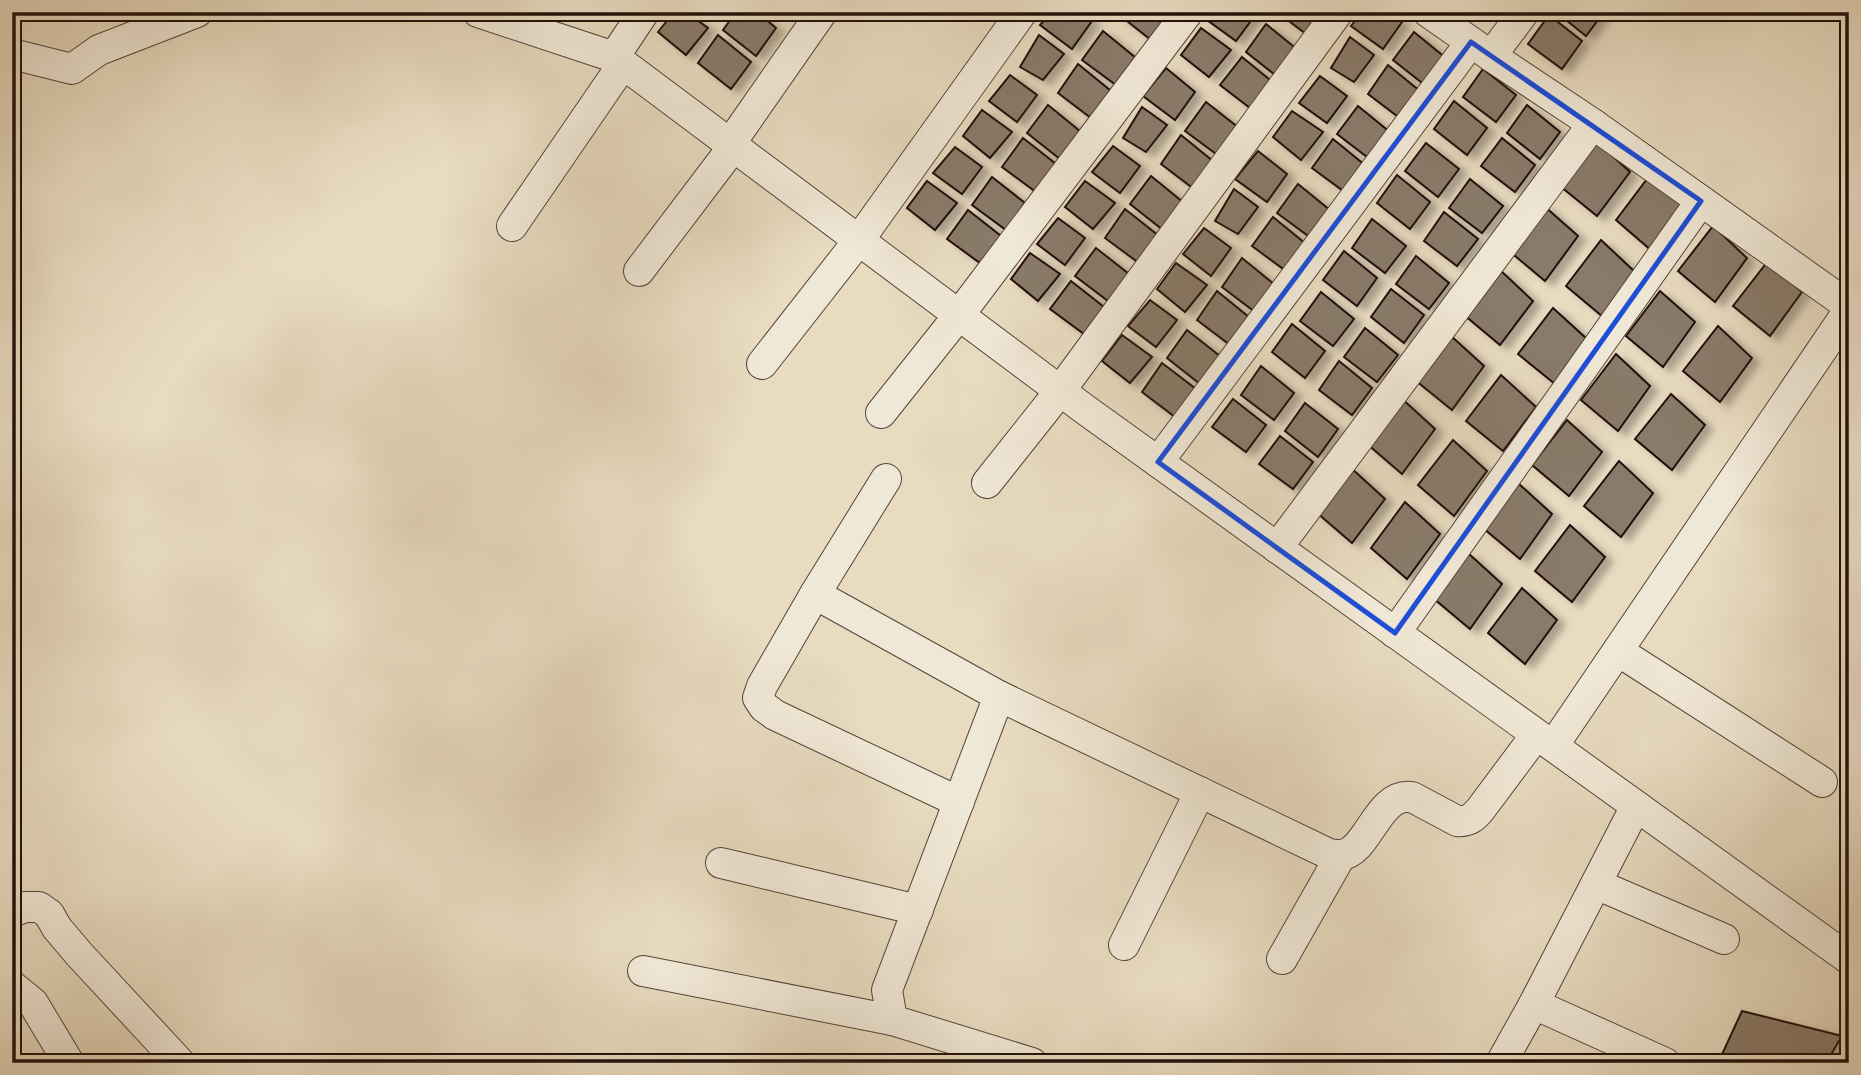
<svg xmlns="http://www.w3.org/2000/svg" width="1861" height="1075" viewBox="0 0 1861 1075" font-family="Vollkorn,serif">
	<defs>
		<filter id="shadow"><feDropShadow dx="8" dy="4.5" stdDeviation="3.5" flood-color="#0004"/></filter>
	</defs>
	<rect width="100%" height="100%" fill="#e8dbc0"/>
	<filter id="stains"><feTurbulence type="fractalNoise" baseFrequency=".00286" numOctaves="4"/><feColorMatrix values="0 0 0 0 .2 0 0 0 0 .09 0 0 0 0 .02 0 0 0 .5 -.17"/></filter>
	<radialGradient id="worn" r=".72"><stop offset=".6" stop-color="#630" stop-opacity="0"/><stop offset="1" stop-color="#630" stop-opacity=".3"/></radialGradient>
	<g fill="#897a69" stroke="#22110b" stroke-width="2" filter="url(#shadow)">
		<polygon points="674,12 686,12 708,28 686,55 658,32"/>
		<polygon points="736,12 757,12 776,28 756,56 723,30"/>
		<polygon points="1051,12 1081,12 1092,21 1072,49 1040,25"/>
		<polygon points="1120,12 1171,12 1151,40 1118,14"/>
		<polygon points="1214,12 1253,12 1256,14 1236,41 1207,20"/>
		<polygon points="1277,12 1328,12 1310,37"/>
		<polygon points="1362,12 1390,12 1402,22 1383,49 1351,26"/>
		<polygon points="1556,12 1604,12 1586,36"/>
		<polygon points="1549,15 1582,41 1562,69 1528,44"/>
		<polygon points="1266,24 1299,51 1279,78 1246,52"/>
		<polygon points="1201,28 1231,50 1209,77 1181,55"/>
		<polygon points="1103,31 1136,58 1116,85 1082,60"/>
		<polygon points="1414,32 1447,59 1426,86 1393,60"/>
		<polygon points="718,35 751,62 731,89 698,63"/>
		<polygon points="1039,35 1064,54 1043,80 1020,67"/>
		<polygon points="1350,37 1374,55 1354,82 1331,68"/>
		<polygon points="1242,57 1275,84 1254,111 1220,85"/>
		<polygon points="1078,64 1111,91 1091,118 1058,93"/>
		<polygon points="1388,65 1421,92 1401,119 1368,94"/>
		<polygon points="1166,68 1195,92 1175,120 1143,96"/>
		<polygon points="1483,69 1516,95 1496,122 1463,97"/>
		<polygon points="1010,75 1037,95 1017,122 989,101"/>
		<polygon points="1320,76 1347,96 1327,123 1299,103"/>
		<polygon points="1454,101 1487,128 1467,155 1434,129"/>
		<polygon points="1206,102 1239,128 1219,156 1185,131"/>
		<polygon points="1048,105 1081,132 1060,159 1027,133"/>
		<polygon points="1527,105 1560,132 1540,159 1507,133"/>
		<polygon points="1358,106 1391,133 1371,160 1337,134"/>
		<polygon points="1142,107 1167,125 1146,152 1123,138"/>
		<polygon points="982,110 1012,132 990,158 963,136"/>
		<polygon points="1292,111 1323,132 1301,160 1273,137"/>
		<polygon points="1181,135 1214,162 1194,189 1161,164"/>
		<polygon points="1023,138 1056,164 1036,192 1002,167"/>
		<polygon points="1502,138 1535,165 1515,192 1481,166"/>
		<polygon points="1333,139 1366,166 1346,193 1312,168"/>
		<polygon points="1595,140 1630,172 1597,216 1560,186"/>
		<polygon points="1426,143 1459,169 1438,197 1405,171"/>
		<polygon points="1113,146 1140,166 1120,193 1092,172"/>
		<polygon points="955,147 982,167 962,194 933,173"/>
		<polygon points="1258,151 1287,174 1267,202 1235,179"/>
		<polygon points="1397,175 1430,202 1410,229 1377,203"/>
		<polygon points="1650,175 1685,206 1652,251 1616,220"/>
		<polygon points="1151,176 1184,203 1163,230 1130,204"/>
		<polygon points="992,177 1025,203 1006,230 972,205"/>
		<polygon points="1470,179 1503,206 1482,233 1449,208"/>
		<polygon points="927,181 957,203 935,230 907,208"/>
		<polygon points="1085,181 1115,203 1093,229 1065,207"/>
		<polygon points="1298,184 1331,211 1311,238 1277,213"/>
		<polygon points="1234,189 1258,207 1238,234 1215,221"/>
		<polygon points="1543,205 1578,236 1545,281 1508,250"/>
		<polygon points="1125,209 1159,236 1139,263 1105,238"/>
		<polygon points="968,210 1001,236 980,263 947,239"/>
		<polygon points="1444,212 1478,239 1457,266 1424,241"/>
		<polygon points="1273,217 1306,244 1286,271 1252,246"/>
		<polygon points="1058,218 1085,238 1065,265 1037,244"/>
		<polygon points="1372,219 1406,246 1385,273 1352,248"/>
		<polygon points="1713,226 1747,258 1715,302 1678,271"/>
		<polygon points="1204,228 1231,248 1211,276 1183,254"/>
		<polygon points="1601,240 1635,272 1603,317 1566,286"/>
		<polygon points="1096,248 1129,274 1108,301 1075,276"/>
		<polygon points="1344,251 1377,278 1357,306 1323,280"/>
		<polygon points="1030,253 1060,274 1038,301 1011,279"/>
		<polygon points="1416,256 1449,283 1429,309 1396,284"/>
		<polygon points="1242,258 1275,285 1255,312 1222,287"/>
		<polygon points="1768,261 1802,292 1770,336 1733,306"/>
		<polygon points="1176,263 1207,285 1185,312 1157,289"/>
		<polygon points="1499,269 1533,301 1500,345 1463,314"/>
		<polygon points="1071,281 1104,307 1084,334 1050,309"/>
		<polygon points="1391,289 1424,315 1404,343 1371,317"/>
		<polygon points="1217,291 1250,318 1230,345 1197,320"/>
		<polygon points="1660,291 1695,322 1663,367 1626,336"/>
		<polygon points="1321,292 1354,319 1333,346 1300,321"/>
		<polygon points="1150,300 1177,320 1156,347 1128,326"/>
		<polygon points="1553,308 1588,340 1555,384 1518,354"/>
		<polygon points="1292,324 1325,351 1305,378 1272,352"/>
		<polygon points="1718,326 1752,358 1720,402 1683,371"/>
		<polygon points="1365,328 1398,355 1377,382 1344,357"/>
		<polygon points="1187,330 1221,357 1200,384 1167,358"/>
		<polygon points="1122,335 1152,357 1130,383 1102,361"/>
		<polygon points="1450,335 1484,366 1452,410 1415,380"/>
		<polygon points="1616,354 1650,386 1618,431 1581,400"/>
		<polygon points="1339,361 1372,388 1352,415 1319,390"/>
		<polygon points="1162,363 1196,389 1175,417 1142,392"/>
		<polygon points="1261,366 1294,393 1274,420 1241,395"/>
		<polygon points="1501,375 1536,407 1503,451 1466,421"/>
		<polygon points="1671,394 1705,425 1672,470 1635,439"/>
		<polygon points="1400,397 1435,429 1402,474 1366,443"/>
		<polygon points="1233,399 1266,425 1246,452 1212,427"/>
		<polygon points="1305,403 1338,429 1318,457 1285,431"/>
		<polygon points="1567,420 1602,452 1569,496 1532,465"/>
		<polygon points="1280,436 1313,462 1293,489 1259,464"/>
		<polygon points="1453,440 1487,471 1454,516 1418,485"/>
		<polygon points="1619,461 1653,493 1621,537 1584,506"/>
		<polygon points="1350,467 1385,499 1352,543 1316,512"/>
		<polygon points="1518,483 1552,514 1520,559 1483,528"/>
		<polygon points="1405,502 1440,534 1407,579 1371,548"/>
		<polygon points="1570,525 1605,557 1572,602 1535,571"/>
		<polygon points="1468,553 1502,584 1470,629 1433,598"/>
		<polygon points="1522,588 1557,620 1525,664 1488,633"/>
		<polygon points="1742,1011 1842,1036 1826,1063 1718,1063"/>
	</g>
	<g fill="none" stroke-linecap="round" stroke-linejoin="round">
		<defs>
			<g id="minor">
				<polyline points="478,12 614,57 1083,408 1849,959"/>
				<polyline points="12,54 72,69 99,50 197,12"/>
				<polyline points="1491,56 1524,12"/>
				<polyline points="614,57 644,12"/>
				<polyline points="1593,124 1849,306"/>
				<polyline points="730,144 822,12"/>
				<polyline points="512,226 623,64"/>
				<polyline points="639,271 733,147"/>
				<polyline points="762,364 859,240 1022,12"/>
				<polyline points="881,413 959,315 1188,12"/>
				<polyline points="1158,462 1471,42"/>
				<polyline points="886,479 815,594 999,696 887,990 892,1020 1032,1063"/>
				<polyline points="987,483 1060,391 1338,12"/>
				<polyline points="1277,548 1593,124 1491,56 1428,12"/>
				<polyline points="815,594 762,686 758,698 764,707 775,715 959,802"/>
				<polyline points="1395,633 1701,201"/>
				<polyline points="1618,651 1822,782"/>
				<path d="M 999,696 L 1329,854 C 1333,854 1337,856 1341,855 C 1369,852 1377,792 1412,797 L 1457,821 C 1468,822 1473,818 1480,810 L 1536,735"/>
				<polyline points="1553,746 1849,310"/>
				<polyline points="721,863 918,910"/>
				<polyline points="1596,884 1724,939"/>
				<polyline points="12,912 25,907 39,907 49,914 57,928 79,954 180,1063"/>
				<polyline points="1124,945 1200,792"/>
				<polyline points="1282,959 1341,855"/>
				<polyline points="643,971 892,1020"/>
				<polyline points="12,986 33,1003 69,1063"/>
				<polyline points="1534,1004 1665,1063"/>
				<polyline points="1501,1063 1534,1004 1636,806"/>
			</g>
		</defs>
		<use href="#minor" stroke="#544438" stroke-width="32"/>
		<use href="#minor" stroke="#f0e8d6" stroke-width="30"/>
	</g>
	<path fill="none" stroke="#1d4ed8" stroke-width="5" stroke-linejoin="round" d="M 1471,42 L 1701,201 L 1395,633 L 1158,462 Z"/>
	<rect width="1861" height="1075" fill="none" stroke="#e8dbc0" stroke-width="42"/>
	<rect x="14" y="14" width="1833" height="1047" fill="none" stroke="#22110b" stroke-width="3.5"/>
	<rect x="21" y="21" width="1819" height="1033" fill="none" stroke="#22110b" stroke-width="2"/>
	<rect width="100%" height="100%" filter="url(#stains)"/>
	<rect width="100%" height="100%" fill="url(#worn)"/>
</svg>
